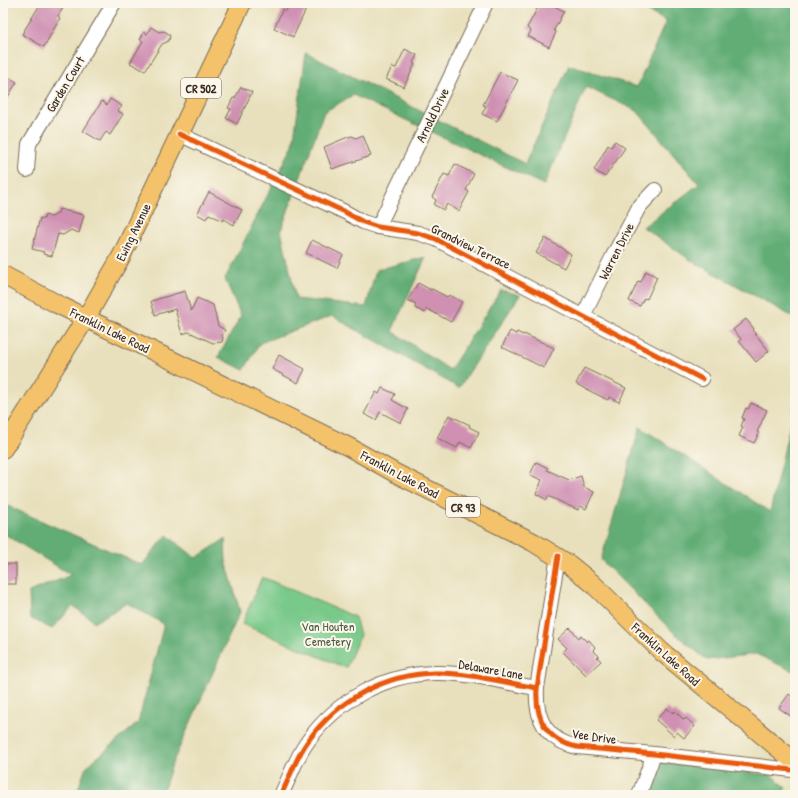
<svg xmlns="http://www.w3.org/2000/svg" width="798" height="798" viewBox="0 0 798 798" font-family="'Patrick Hand',sans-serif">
	<rect width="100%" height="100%" fill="#fbf7ec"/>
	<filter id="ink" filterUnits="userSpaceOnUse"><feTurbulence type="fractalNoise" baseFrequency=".025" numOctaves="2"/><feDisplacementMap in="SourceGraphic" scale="8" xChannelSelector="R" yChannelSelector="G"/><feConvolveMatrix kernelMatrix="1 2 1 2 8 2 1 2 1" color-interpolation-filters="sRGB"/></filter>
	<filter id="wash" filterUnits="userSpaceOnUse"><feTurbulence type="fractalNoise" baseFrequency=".012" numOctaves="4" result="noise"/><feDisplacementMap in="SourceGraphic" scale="16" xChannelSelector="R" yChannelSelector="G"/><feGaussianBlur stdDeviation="0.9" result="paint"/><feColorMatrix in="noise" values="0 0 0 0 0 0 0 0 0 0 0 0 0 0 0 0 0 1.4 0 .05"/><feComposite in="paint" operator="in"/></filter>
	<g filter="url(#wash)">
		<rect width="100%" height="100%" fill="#e8e0bc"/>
		<polygon fill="#79c98a" stroke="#5a7a54" points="262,577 355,617 360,635 346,668 242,624"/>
		<g fill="#62ad76" stroke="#4e6c4a">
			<polygon points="631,3 795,3 795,318 689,259 643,227 699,184 637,111 586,87 544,185 353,95 324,112 281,230 296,299 366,307 376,270 426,257 392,331 450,370 501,290 520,295 459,388 332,316 260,343 244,370 218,357 241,316 225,279 293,145 306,53 525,164 569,65 637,87 666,21"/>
			<polygon points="795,402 795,672 756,654 707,660 672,631 601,560 640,427 770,512"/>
			<polygon points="3,504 142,565 167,535 196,558 225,539 226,561 240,612 172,764 162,795 76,795 86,767 138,723 164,624 127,603 95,622 73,606 52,629 30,618 29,592 71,575 3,533"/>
			<polygon points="661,762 771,775 786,787 782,795 647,795"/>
		</g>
		<g id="blocks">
			<g fill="#cf90b2">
				<polygon points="41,3 66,3 58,16 60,18 44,47 22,34"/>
				<polygon points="289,3 309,3 293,37 274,28 283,9 286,11"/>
				<polygon points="540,3 548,3 564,11 554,30 556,32 549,47 528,36 531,31 527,28"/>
				<polygon points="151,27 159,32 164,31 169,34 170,38 167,42 162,44 145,71 130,63 143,41 140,40 144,32 147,34"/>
				<polygon points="405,49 417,55 413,63 415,64 404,87 386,79 392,67 396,68"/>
				<polygon points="500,72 518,80 497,121 482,114 486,106 483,105"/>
				<polygon points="3,74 17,82 3,105"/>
				<polygon points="241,87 252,92 237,124 226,118 231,109 228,108 233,98 235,98"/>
				<polygon points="110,99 122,106 118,111 123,114 110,135 106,132 100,141 83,131 102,101 107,105"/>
				<polygon points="363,135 371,156 332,169 324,147 348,137 352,136 356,138"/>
				<polygon points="615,141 625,148 605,177 594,170 608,145 611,147"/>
				<polygon points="455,164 474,174 466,190 469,192 459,211 447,204 444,210 434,205 436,200 432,197 444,174 449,176"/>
				<polygon points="209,192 242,210 234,225 224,219 223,221 209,214 206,219 197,214"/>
				<polygon points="59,209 84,215 79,233 71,230 63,235 58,234 52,256 43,254 44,252 32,249 40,218 44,219 45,215 52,217 58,213"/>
				<polygon points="545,238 571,254 564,268 536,253"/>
				<polygon points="312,240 343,255 337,268 306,253"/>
				<polygon points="646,271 657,277 647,299 644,298 640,306 629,301 638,281 641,282"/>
				<polygon points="418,283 431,290 432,289 447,297 449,295 462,302 451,322 427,309 425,313 415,308 416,304 408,300"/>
				<polygon points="185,291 191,311 197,298 213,305 218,326 225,330 222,335 223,338 222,342 213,343 189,332 182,334 175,309 155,315 151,301"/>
				<polygon points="746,319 754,329 752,330 769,351 756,362 739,341 741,339 733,330"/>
				<polygon points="510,331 516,334 517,332 523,335 524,334 554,348 544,368 502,347"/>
				<polygon points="279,355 305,369 298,383 272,369"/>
				<polygon points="584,368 626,388 619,402 609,397 608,400 576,384"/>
				<polygon points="382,388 395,394 392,400 408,409 401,423 380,412 376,420 364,414 376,392 379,394"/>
				<polygon points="751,403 767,410 757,432 759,433 754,443 739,436 743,427 741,426 744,419 742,418 746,408 748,409"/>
				<polygon points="449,415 470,425 469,427 479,432 471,448 460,442 457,448 437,438"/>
				<polygon points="536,462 548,468 547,470 569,480 581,476 584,487 594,492 586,509 580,506 578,510 548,496 547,500 536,494 542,480 530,475"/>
				<rect x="3" y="564" width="13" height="20"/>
				<polygon points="570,628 579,638 581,636 587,642 589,640 595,647 593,650 599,656 597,657 601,661 586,675 563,652 567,648 558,639"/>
				<polygon points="789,694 795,699 795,719 779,708"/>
				<polygon points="667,708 673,713 675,711 684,720 686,718 695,726 684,738 677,732 674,736 656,720"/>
			</g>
		</g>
	</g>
	<g filter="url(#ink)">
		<use href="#blocks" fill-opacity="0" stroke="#786a55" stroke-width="1"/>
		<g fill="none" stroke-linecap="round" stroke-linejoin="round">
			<defs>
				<g id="minor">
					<polyline points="179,134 345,212 363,222 378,227 418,233 436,239 702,379"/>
					<polyline points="27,170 29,144 114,3"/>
					<polyline points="378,227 486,3"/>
					<polyline points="583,316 613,256 639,207 655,190"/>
					<path d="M 558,556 L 537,688 C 535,719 546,740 577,747 L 654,754 L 792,770 L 795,769"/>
					<path d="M 281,795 C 290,777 296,757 308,741 C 337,700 385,674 435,673 C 466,672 506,683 537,688"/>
					<polyline points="639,795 654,754"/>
				</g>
				<g id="major">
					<polyline points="3,275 57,304 349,447 397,474 533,542 570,565 592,583 662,652 795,762"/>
					<polyline points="3,449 86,318 121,257 242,3"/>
				</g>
			</defs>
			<use href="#minor" stroke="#786a55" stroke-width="16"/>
			<use href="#major" stroke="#786a55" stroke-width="20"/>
			<use href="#minor" stroke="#fff" stroke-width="14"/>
			<use href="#major" stroke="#f4c26a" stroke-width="18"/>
			<defs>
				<g id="cycleway">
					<polyline points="179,134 345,212 363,222 378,227 418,233 436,239 702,379"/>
					<path d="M 558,556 L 537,688 C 535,719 546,740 577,747 L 654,754 L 792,770 L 795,769"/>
					<path d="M 281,795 C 290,777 296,757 308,741 C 337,700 385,674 435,673 C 466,672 506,683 537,688"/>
				</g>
			</defs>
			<use href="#cycleway" stroke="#fbf7ec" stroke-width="8"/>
			<use href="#cycleway" stroke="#e8590c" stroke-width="5"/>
		</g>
	</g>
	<g text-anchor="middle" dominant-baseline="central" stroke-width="4" stroke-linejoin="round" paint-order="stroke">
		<g fill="#fbf7ec" stroke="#75685c" stroke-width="1">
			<rect x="181" y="78" width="40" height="20" rx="3"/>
			<rect x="446" y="497" width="34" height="20" rx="3"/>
		</g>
		<g font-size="12" font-weight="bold" fill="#3b2a1e">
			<text x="201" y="88">CR 502</text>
			<text x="463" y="507">CR 93</text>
		</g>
		<g font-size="13" fill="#3b2a1e" stroke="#fbf7ec">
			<text transform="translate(65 84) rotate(-59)">Garden Court</text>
			<text transform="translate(432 115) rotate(-64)">Arnold Drive</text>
			<text transform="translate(133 232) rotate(-64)">Ewing Avenue</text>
			<text transform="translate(471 246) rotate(26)">Grandview Terrace</text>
			<text transform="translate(616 251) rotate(-63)">Warren Drive</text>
			<text transform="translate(110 330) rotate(26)">Franklin Lake Road</text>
			<text transform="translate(400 474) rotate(28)">Franklin Lake Road</text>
			<text transform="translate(666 654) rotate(42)">Franklin Lake Road</text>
			<text transform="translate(491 669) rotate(10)">Delaware Lane</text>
			<text transform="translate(594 736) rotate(8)">Vee Drive</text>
		</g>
		<g font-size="13" fill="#4e5a3e" stroke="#fbf7ec">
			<text x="328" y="626">Van Houten<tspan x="328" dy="15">Cemetery</tspan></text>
		</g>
	</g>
	<rect width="798" height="798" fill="none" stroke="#fbf7ec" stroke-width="16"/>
</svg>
